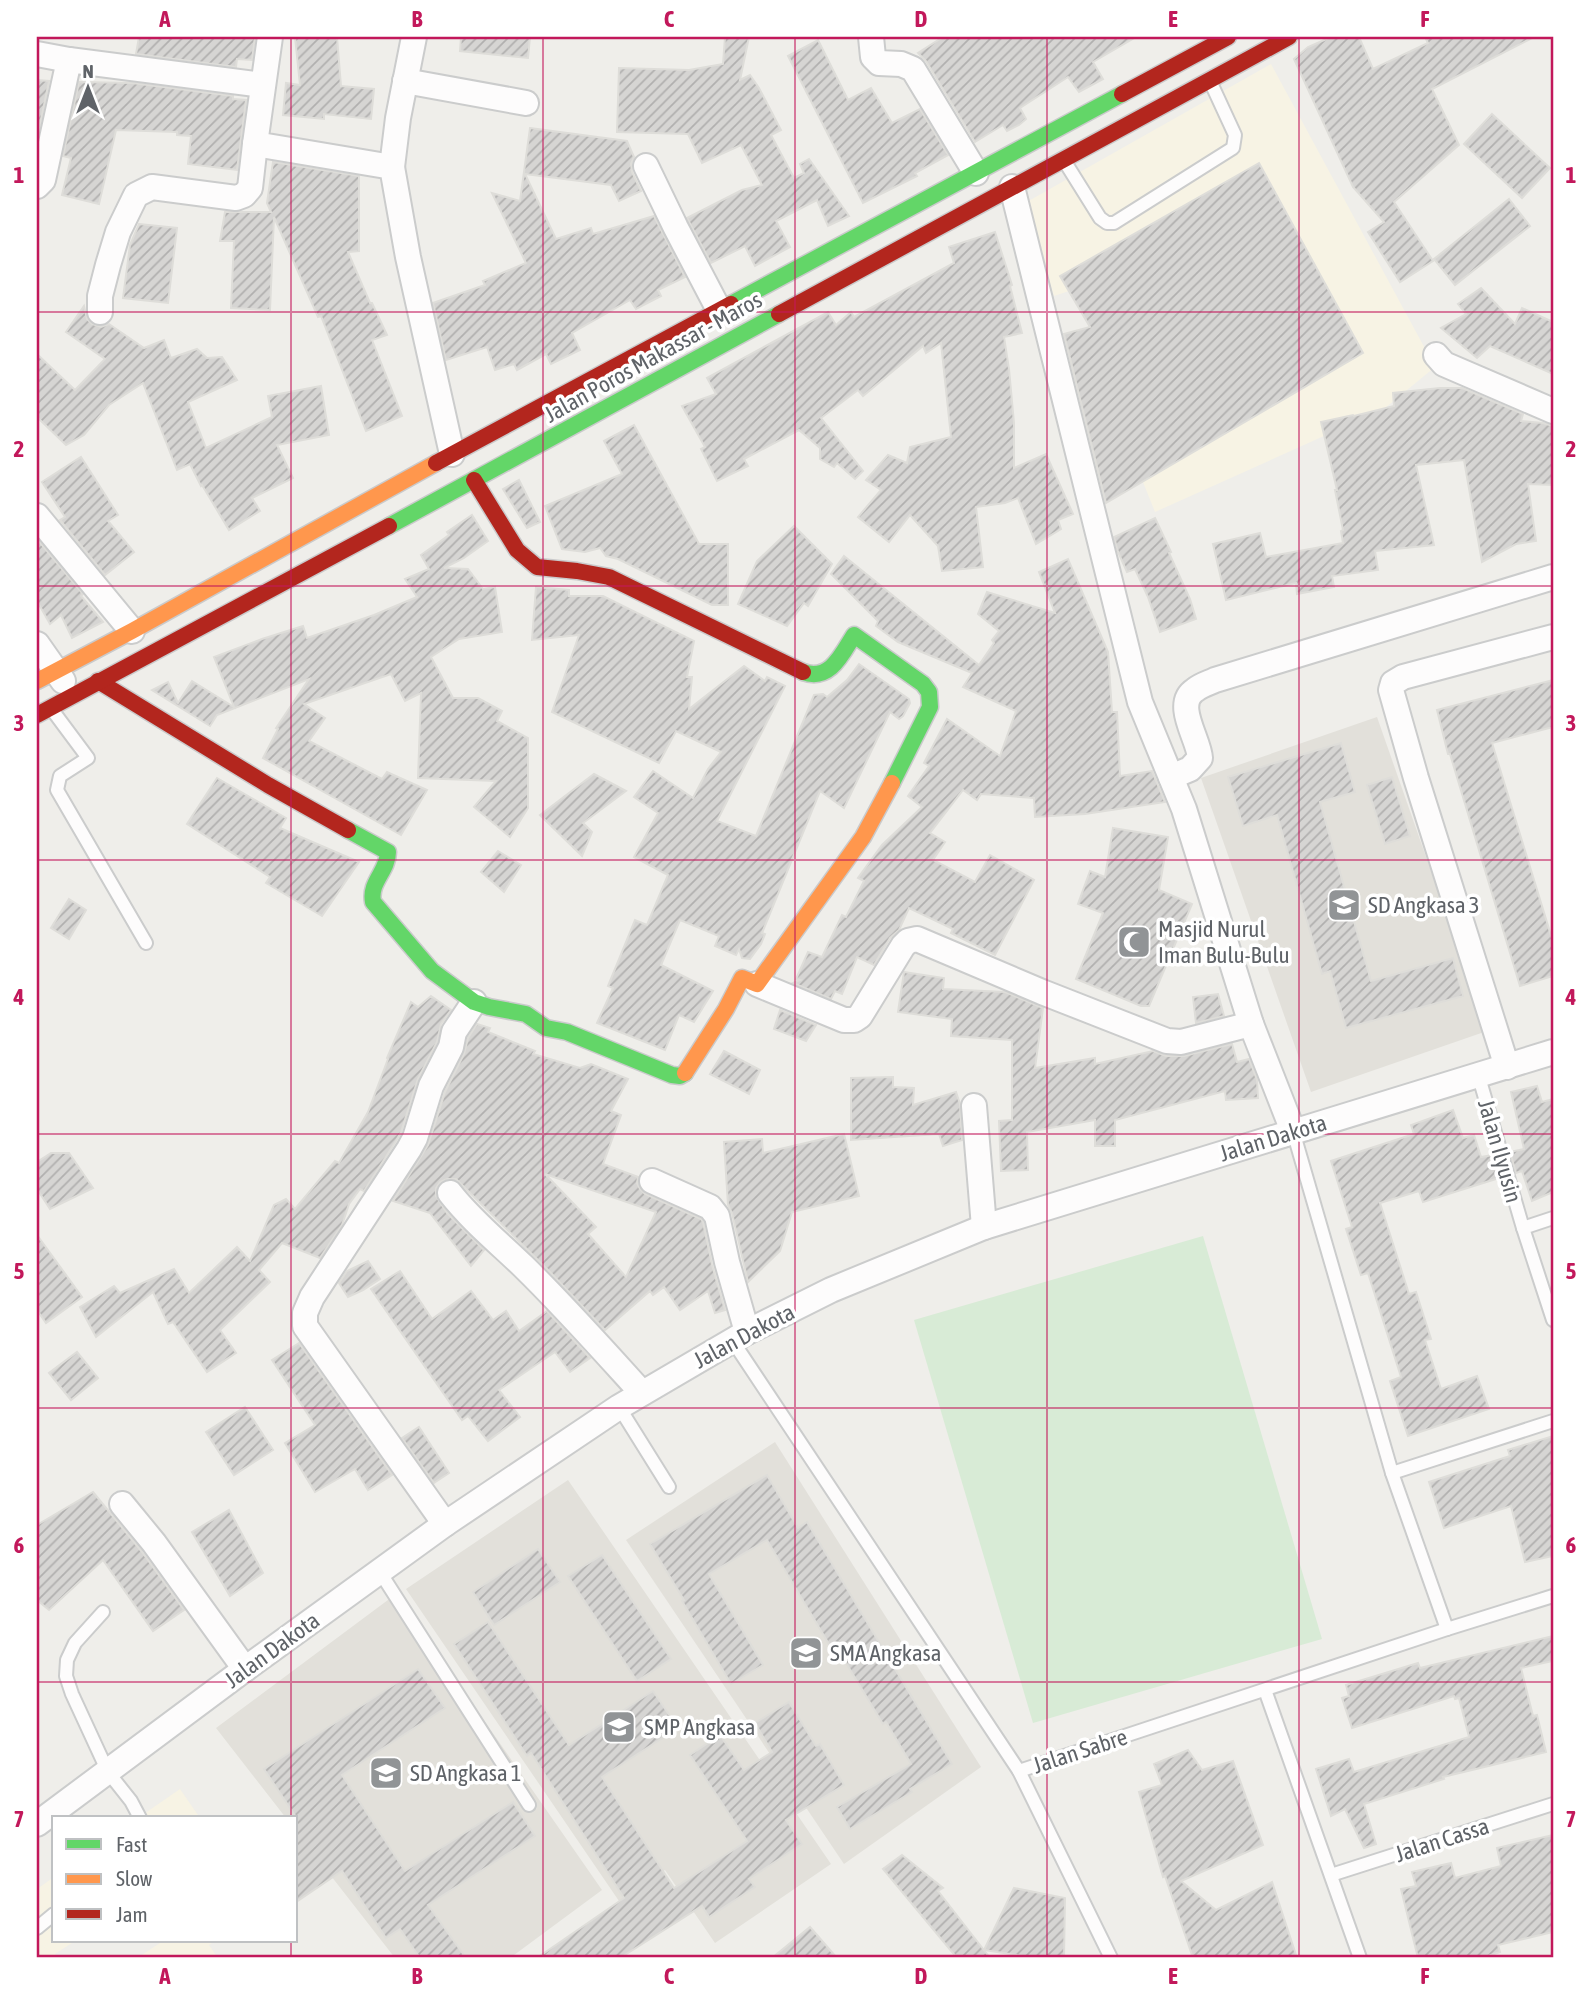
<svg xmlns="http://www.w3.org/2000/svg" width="1590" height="1995" viewBox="0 0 1590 1995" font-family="'Asap Condensed',sans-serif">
	<defs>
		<pattern id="building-hatch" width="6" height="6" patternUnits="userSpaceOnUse" patternTransform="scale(1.75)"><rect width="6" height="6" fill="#d6d5d3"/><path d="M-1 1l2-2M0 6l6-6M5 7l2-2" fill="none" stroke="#b1b0af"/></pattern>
	</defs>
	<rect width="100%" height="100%" fill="#efeeea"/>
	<g fill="#f7f3e4">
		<polygon points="1271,64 1435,367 1384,409 1155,512 1137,467 1164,456 1069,291 1054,296 1025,203"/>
		<polygon points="180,1789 200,1818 138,1818"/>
		<polygon points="54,1877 54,1941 75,1941 55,1954 58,1958 37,1958 37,1889"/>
		<polygon points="159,1941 190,1941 192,1943 195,1941 215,1941 209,1945 218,1958 137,1958 160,1943"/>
	</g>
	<g fill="#e2e0da">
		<polygon points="1377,717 1487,1031 1311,1092 1201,778"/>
		<polygon points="775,1442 981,1767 844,1864 626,1540"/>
		<polygon points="568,1480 831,1864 715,1943 665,1870 619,1901 406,1589"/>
		<polygon points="396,1594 602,1890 510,1958 395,1958 296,1831 296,1818 286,1818 216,1728"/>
	</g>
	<polygon fill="#d8ebd6" points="1203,1236 1322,1639 1033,1723 914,1320"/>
	<g fill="url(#building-hatch)" stroke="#deddd9" stroke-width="2" fill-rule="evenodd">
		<polygon points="139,37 255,37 252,60 237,59 236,67 136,54"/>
		<polygon points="295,37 337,37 341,86 374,89 371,119 324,114 324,119 283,115 286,83 300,85"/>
		<polygon points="461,37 530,37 528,58 460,51"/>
		<polygon points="725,37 749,37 740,80 750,75 759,88 781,130 771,135 794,178 804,173 800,164 809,159 849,216 828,226 817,200 776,221 790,247 755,266 745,246 711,263 687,218 742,190 762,185 741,145 702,163 688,134 617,132 619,68 689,70 723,64"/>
		<polygon points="943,37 1136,37 1093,62 1103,79 1079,92 1068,77 1020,108 1026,119 1019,125 1007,131 1003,125 975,142 926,61 918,53"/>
		<polygon points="1331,37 1359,37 1373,69 1428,43 1425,37 1534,37 1432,89 1459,145 1394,202 1433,261 1400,282 1368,232 1384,222 1353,187 1294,59 1308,47"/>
		<polygon points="818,40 848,100 871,88 892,123 920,109 948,155 915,173 917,176 863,203 788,56"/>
		<polygon points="37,80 49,81 37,139"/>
		<polygon points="79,82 132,83 233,96 233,99 246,100 237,170 188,164 191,136 177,135 177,132 116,130 99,204 62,195 71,158 63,156"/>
		<polygon points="1492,114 1550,168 1522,198 1464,144"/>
		<polygon points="530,128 627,141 634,157 631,164 632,172 641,191 619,201 611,185 525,174 556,239 591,228 593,234 654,216 685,277 658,290 661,296 636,309 630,300 572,333 580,350 551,364 546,354 517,370 514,364 495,370 487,347 446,360 433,303 485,285 483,281 526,263 492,193 520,201"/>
		<polygon points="273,162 359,176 359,251 348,252 370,303 372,303 387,335 372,340 402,416 366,431 321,316 318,317 274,217 270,310 231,308 234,241 220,241 225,212 271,212 267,203"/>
		<polygon points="1259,163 1363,353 1106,503 1064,334 1090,327 1060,276"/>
		<polygon points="1509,199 1530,226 1455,285 1434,259"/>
		<polygon points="139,224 177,228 168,303 123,298 130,245"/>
		<polygon points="995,232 1012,285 1010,286 1022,333 1004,337 1009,369 1014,423 1014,468 1046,454 1073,514 1058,520 1061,529 1036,544 1018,498 1005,503 976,507 983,567 942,571 938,546 910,515 889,542 858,517 881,490 866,480 888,455 907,463 910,447 951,437 941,343 926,353 923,346 863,396 858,390 821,418 863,471 855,479 837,463 834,467 820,459 820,448 799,430 744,459 748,466 717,481 701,449 705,447 682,406 716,394 707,378 828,312 836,325 851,312 854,317 954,263 949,247"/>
		<polygon points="1481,288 1515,324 1522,308 1553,322 1553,374 1490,346 1477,358 1441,328 1466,314 1458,304"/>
		<polygon points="84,306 87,319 92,324 101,327 109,324 144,348 164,340 171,358 197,349 207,358 222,357 237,380 188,402 206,448 272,417 268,396 321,386 329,435 277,445 293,478 252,498 260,511 229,530 202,485 201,486 190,464 177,470 143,383 109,405 84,435 66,445 37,417 37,354 75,390 105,359 66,332"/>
		<polygon points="1440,388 1462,388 1523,414 1521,421 1543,423 1553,426 1553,485 1528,484 1536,541 1516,544 1482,562 1464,460 1416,465 1434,545 1375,551 1378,570 1332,576 1334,587 1297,594 1296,583 1226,600 1213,544 1260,533 1266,557 1343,543 1341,531 1343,530 1335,490 1337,490 1321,422 1353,415 1354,416 1394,406 1393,393"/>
		<polygon points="634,425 699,544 728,544 728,605 712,605 618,559 606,556 600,548 585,552 562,549 545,506 622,474 604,441"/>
		<polygon points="81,457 118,515 108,521 134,552 105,575 60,520 65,517 42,482"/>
		<polygon points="519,480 540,522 527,528 503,489"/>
		<polygon points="472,515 488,541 464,558 444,568 468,569 483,589 495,587 502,632 459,639 431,657 453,698 478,698 502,711 497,721 528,738 528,808 510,837 474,807 496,781 418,778 421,693 405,701 391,674 304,704 325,718 309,741 382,779 387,772 427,790 401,835 263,758 278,729 276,728 309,679 217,715 210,726 152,690 168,682 178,703 192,681 234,707 214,657 262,639 303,626 307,638 374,615 417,597 405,579 429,569 421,555 449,535 447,532"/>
		<polygon points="1155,518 1171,552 1169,553 1190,599 1196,619 1160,632 1148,597 1135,569 1127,572 1118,552 1114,537"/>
		<polygon points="794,526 832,564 808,606 804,603 787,626 738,604 757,561"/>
		<polygon points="37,539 83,594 81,596 103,622 72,638 61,615 50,624 37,601"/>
		<polygon points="844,556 979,665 994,643 992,640 999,631 978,614 987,592 1055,613 1039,572 1068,559 1108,652 1112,712 1117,712 1120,776 1152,771 1165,802 1085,814 1035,817 1034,798 981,794 977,800 963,790 930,833 945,842 933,860 975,882 990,855 1034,880 995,955 951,933 953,929 909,908 899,930 890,938 874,965 857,957 842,994 835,991 831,999 793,983 800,980 796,979 808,952 822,957 842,915 846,917 864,881 858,878 882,845 922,807 908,796 929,766 924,763 947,719 1000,756 1016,711 963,687 972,673 898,642 876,626 878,621 831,574"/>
		<polygon points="536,587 569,590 569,596 603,596 694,641 687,677 692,677 689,709 744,666 765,681 767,677 785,686 717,821 756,836 814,695 823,694 827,697 847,680 859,664 909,699 910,703 903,716 899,719 890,712 844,808 820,791 762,933 765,934 761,944 750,959 742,958 739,949 736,955 715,946 719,936 680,920 661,965 713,991 694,1022 679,1015 665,1050 597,1023 613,988 608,986 635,920 647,925 668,875 634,857 658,813 634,797 653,771 693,798 708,769 721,752 676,731 659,763 552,712 579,635 532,640"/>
		<polygon points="1553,680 1553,727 1492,743 1553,942 1553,976 1520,986 1450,754 1448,754 1437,710"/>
		<polygon points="1341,743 1355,792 1320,802 1371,981 1453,958 1463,996 1346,1028 1330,971 1322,974 1277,815 1243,826 1228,777"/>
		<polygon points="594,774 626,791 583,823 592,832 582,856 540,815"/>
		<polygon points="1392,777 1410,836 1385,844 1367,785"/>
		<polygon points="217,778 286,818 280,828 359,862 322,916 266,883 270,877 187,824"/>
		<polygon points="1113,828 1168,837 1159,890 1192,904 1149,1006 1141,1006 1076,979 1103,913 1078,904 1090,871 1105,877"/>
		<polygon points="498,851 521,865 504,892 481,872"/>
		<polygon points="69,899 86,910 69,939 51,928"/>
		<polygon points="904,972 944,978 943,989 1005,992 1043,1008 1035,1068 1095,1058 1095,1064 1153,1051 1166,1056 1184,1056 1232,1044 1237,1062 1249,1059 1257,1080 1258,1098 1226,1100 1225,1091 1115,1120 1115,1146 1095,1146 1095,1120 1027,1132 1028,1170 1001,1171 999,1121 1012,1120 1012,1040 951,1036 952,1019 898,1012"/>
		<polygon points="1218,994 1224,1016 1196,1023 1193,997"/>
		<polygon points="431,996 451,1010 441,1024 437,1042 418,1079 401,1132 396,1141 364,1191 360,1189 349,1204 342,1225 320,1258 282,1243 259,1270 270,1282 220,1330 236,1353 207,1372 173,1322 168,1324 153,1292 96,1337 80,1307 114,1286 120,1293 174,1269 189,1293 237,1247 250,1261 274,1205 286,1199 295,1209 335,1161 339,1163 368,1112 388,1059 387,1058 411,1002 418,1007"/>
		<polygon points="780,1010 816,1025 806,1041 774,1029"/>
		<path d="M 477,1024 L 490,1028 L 488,1032 L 535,1051 L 533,1054 L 580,1068 L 591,1064 L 628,1079 L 611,1111 L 621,1115 L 603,1164 L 638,1177 L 637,1183 L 640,1189 L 645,1194 L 701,1219 L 703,1222 L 712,1265 L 725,1310 L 715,1313 L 708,1291 L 680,1310 L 664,1287 L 653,1295 L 650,1291 L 605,1330 L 549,1271 L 456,1179 L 447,1179 L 440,1182 L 436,1188 L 436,1196 L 447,1213 L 484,1250 L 471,1266 L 430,1213 L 393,1201 L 428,1145 L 445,1092 L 464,1054 L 468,1038 ZM 545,1174 L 656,1212 L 626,1277 L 588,1234 L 596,1227 Z"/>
		<polygon points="724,1051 760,1070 749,1094 710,1074"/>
		<polygon points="893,1077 893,1087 914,1088 913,1105 956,1092 960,1104 962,1140 943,1146 939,1134 851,1140 851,1078"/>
		<polygon points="1537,1086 1542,1102 1553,1099 1553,1192 1532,1201 1522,1171 1516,1173 1510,1152 1524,1149 1511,1092"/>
		<polygon points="1453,1110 1463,1138 1474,1135 1481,1157 1493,1155 1499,1178 1423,1202 1419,1191 1380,1203 1409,1294 1416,1292 1431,1339 1425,1340 1441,1389 1477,1376 1489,1409 1408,1436 1390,1381 1401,1377 1368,1273 1361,1275 1346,1229 1352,1227 1331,1161 1414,1134 1411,1125"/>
		<polygon points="844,1134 859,1196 792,1212 780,1251 748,1282 732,1213 728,1205 724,1142 762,1139 763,1153"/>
		<polygon points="51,1153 69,1153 93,1188 50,1209 37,1189 37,1162"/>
		<polygon points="37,1235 82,1297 46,1323 37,1310"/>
		<polygon points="368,1261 380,1279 363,1290 348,1297 339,1283 347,1271"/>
		<polygon points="400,1271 432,1319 471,1291 493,1320 506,1311 519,1331 547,1311 590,1358 570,1372 555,1352 499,1390 520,1417 488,1441 468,1416 462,1420 371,1289"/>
		<polygon points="299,1343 392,1475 368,1490 355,1469 315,1492 285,1443 315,1425 272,1360"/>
		<polygon points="77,1352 98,1378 71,1400 49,1373"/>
		<polygon points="245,1407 273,1450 234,1475 206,1432"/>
		<polygon points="419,1427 449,1473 434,1483 402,1438"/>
		<polygon points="1553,1436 1553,1556 1525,1562 1511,1506 1444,1528 1429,1482 1510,1456 1508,1450"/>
		<polygon points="767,1475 798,1528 807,1522 952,1764 910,1789 912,1792 850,1829 837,1807 911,1764 886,1722 883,1724 843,1658 839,1661 767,1540 709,1574 763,1665 731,1684 682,1601 684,1600 650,1544"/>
		<polygon points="93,1492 142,1552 184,1610 153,1631 103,1560 49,1610 37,1600 37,1525"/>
		<polygon points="229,1510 263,1573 230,1596 192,1532"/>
		<polygon points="538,1549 560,1582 494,1625 473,1592"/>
		<polygon points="602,1555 671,1659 637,1681 568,1576"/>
		<polygon points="488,1622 569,1745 653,1691 678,1728 602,1777 674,1888 747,1841 690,1755 720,1735 744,1770 772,1752 755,1723 789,1702 816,1746 820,1744 844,1785 786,1820 802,1844 749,1879 755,1887 709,1917 702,1906 620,1958 537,1958 624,1898 531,1753 527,1756 454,1644"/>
		<polygon points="1553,1636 1553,1661 1521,1668 1533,1716 1537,1715 1546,1752 1443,1777 1444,1779 1364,1804 1376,1844 1364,1848 1345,1809 1331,1816 1316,1769 1349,1759 1354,1772 1469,1737 1459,1698 1455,1699 1454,1696 1352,1728 1342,1698 1349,1696 1346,1685 1418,1663 1420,1668"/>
		<polygon points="418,1669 445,1708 342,1775 405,1871 513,1802 535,1836 428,1905 466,1958 420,1958 400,1929 386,1938 342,1871 296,1902 296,1817 264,1769"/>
		<polygon points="1188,1750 1202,1770 1233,1761 1263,1845 1181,1881 1216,1910 1272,1882 1297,1958 1193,1958 1165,1876 1163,1877 1139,1792 1162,1785 1154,1764"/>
		<polygon points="1553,1835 1553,1932 1498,1945 1500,1952 1482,1958 1418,1958 1401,1889 1416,1886 1412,1872 1451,1863 1455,1878 1501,1866 1497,1848"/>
		<polygon points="902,1855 943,1888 938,1891 990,1958 957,1958 883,1869"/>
		<polygon points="1014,1888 1065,1898 1064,1958 1035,1958 984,1950"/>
		<polygon points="810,1927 837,1958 772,1958"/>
	</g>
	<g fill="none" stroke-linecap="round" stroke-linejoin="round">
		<defs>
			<g id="lane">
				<polyline points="1065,162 1100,218 1107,223 1114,223 1233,148 1235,135 1211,83"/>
				<polyline points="53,711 88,758 60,776 57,790 146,943"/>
				<polyline points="1478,1074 1523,1228"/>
				<polyline points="1293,1131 1392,1473 1447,1629"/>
				<polyline points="1553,1218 1523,1228 1553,1320"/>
				<polyline points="732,1340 1019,1771 1111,1958"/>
				<polyline points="619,1407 669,1487"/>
				<polyline points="1392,1473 1553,1421"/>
				<polyline points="380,1572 529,1805"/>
				<polyline points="103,1612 75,1643 67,1660 66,1676 72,1694 108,1772 131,1801 140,1818"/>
				<polyline points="1265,1690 1360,1958"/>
				<polyline points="1019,1771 1447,1629 1553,1596"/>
				<polyline points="1331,1875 1553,1804"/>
				<polyline points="37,1928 54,1914"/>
			</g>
			<g id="street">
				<polyline points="270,37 255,144 392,167 408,257 452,454"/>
				<polyline points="871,37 873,57 879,63 901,64 913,69 976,173"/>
				<polyline points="37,54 69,60"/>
				<polyline points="405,81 526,103"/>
				<polyline points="646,166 676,228 719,310"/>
				<polyline points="392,167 398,118 414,37"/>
				<polyline points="37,186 43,180 69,60 262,85"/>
				<polyline points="1012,187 1140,702 1184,809 1251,1024 1293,1131"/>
				<polyline points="100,312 100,296 108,265 118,232 136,195 152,187 236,198 244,195 250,188 255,144"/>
				<polyline points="1436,355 1444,364 1553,411"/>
				<polyline points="37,516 132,631"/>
				<polyline points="37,644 63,681"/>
				<path d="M 1171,777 L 1190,769 L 1200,758 C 1199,739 1173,704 1195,690 C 1201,685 1209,683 1215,680 L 1553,577"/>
				<polyline points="757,984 844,1020 854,1020 860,1016 903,946 908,941 917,939 1042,992 1167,1041 1181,1042 1251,1024"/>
				<polyline points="1507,1067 1416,778 1391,690 1393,683 1403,677 1553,637"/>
				<polyline points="974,1106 984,1227"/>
				<polyline points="652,1181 710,1207 717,1216 727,1262 747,1332"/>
				<path d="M 450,1193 C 471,1220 498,1242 523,1266 C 564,1306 603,1350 642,1393"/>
				<polyline points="122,1504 154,1543 245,1669"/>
				<polyline points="445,1524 305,1326 305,1313 312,1297 409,1149 415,1138 431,1086 451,1047 454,1032 474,1002"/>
				<polyline points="37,1824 245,1669 445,1524 619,1407 747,1332 831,1290 984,1227 1553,1052"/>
			</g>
			<g id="fast">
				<polyline points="731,304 1122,94"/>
				<polyline points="389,526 779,314"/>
				<path d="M 803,672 C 830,682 842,654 854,635 L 923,684 L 929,692 L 930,707 L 892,783"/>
				<path d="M 348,830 L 388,852 C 388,871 369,882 373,902 L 432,971 L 474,1002 L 489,1007 L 526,1014 L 546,1028 L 567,1032 L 672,1075 L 680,1076 L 685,1073"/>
			</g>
			<g id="slow">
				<polyline points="37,681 132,631 436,463"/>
				<polyline points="685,1073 726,1009 742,978 757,984 863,837 892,783"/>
			</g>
			<g id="jam">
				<polyline points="1122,94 1228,37"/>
				<polyline points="779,314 1289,37"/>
				<polyline points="436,463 731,304"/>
				<polyline points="474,480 517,550 537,567 577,571 609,577 803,672"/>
				<polyline points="98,681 268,785 348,830"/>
				<polyline points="37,715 389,526"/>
			</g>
		</defs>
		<use href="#lane" stroke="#cbcccc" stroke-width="16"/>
		<use href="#street" stroke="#cbcccc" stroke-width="28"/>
		<use href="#fast" stroke="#cacacb" stroke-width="19"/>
		<use href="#slow" stroke="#cacacb" stroke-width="19"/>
		<use href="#jam" stroke="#cacacb" stroke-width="19"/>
		<use href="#lane" stroke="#fdfcfc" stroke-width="12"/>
		<use href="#street" stroke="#fdfcfc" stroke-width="24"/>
		<use href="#fast" stroke="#63d668" stroke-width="16"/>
		<use href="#slow" stroke="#ff974d" stroke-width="16"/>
		<use href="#jam" stroke="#b3261e" stroke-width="16"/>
	</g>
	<path fill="none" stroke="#c2185b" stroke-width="2" stroke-opacity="0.55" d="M 291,37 L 291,1818M 543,37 L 543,1958M 795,37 L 795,1958M 1047,37 L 1047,1958M 1299,37 L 1299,1958M 37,312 L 1553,312M 37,586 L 1553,586M 37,860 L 1553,860M 37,1134 L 1553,1134M 37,1408 L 1553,1408M 37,1682 L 1553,1682M 291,1941 L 291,1958"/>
	<defs>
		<symbol id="school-square" viewBox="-11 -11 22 22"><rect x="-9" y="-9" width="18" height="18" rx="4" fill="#919496" stroke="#fff"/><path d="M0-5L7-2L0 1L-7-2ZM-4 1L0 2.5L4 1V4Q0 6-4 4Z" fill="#fff"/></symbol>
		<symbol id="mosque-square" viewBox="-11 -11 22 22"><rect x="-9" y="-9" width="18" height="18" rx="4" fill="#919496" stroke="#fff"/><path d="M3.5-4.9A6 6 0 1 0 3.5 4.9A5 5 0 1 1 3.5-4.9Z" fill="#fff"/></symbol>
	</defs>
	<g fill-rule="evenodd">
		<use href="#school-square" x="1325" y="886" width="38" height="38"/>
		<use href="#mosque-square" x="1115" y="923" width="38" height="38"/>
		<use href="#school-square" x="787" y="1634" width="38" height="38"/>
		<use href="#school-square" x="600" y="1708" width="38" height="38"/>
		<use href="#school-square" x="367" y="1754" width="38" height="38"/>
	</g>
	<g text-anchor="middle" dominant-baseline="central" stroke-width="7" stroke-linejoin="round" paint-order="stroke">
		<g font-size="23" fill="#5f6368" stroke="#fff">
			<text transform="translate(653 357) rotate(-29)">Jalan Poros Makassar - Maros</text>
			<text transform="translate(1273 1138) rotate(-17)">Jalan Dakota</text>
			<text transform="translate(1500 1151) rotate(74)">Jalan Ilyusin</text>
			<text transform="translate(744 1336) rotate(-28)">Jalan Dakota</text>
			<text transform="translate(272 1650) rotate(-36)">Jalan Dakota</text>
			<text transform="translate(1080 1751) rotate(-18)">Jalan Sabre</text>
			<text transform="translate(1442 1840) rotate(-18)">Jalan Cassa</text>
		</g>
		<g font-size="23" fill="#5f6368" stroke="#fff" text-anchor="start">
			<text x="1368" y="905">SD Angkasa 3</text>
			<text x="1158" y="929">Masjid Nurul<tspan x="1158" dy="26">Iman Bulu-Bulu</tspan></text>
			<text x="830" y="1653">SMA Angkasa</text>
			<text x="644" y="1727">SMP Angkasa</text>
			<text x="410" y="1773">SD Angkasa 1</text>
		</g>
	</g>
	<rect width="1590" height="1995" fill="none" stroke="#ffffff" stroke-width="77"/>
	<rect x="52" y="1816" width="245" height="126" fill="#ffffff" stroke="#bfc1c3" stroke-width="2"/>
	<rect x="66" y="1839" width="35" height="10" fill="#63d668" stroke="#bfc1c3" stroke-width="2"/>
	<text x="116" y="1852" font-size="21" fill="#5f6368">Fast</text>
	<rect x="66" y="1874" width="35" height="10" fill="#ff974d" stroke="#bfc1c3" stroke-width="2"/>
	<text x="116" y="1886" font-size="21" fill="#5f6368">Slow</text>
	<rect x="66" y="1909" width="35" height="10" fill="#b3261e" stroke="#bfc1c3" stroke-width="2"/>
	<text x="116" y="1922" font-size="21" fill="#5f6368">Jam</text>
	<g transform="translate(88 88)" stroke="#ffffff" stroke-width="5" paint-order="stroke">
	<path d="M0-5L12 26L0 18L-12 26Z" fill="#5f6368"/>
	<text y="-10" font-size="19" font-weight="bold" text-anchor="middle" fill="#5f6368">N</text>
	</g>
	<rect x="38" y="38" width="1514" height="1918" fill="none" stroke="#c2185b" stroke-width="2.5"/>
	<g font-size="23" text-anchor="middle" font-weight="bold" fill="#c2185b">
		<text x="165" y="27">A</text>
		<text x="417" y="27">B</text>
		<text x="669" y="27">C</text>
		<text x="921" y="27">D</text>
		<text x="1173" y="27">E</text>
		<text x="1425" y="27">F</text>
		<text x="19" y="183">1</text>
		<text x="1571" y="183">1</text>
		<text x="19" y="457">2</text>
		<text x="1571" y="457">2</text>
		<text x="19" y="731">3</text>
		<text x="1571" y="731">3</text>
		<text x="19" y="1005">4</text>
		<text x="1571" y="1005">4</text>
		<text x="19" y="1279">5</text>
		<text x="1571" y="1279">5</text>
		<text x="19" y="1553">6</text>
		<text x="1571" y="1553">6</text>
		<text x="19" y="1827">7</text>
		<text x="1571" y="1827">7</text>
		<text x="165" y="1984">A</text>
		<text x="417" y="1984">B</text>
		<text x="669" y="1984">C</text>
		<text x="921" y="1984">D</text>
		<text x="1173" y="1984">E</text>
		<text x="1425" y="1984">F</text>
	</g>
</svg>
